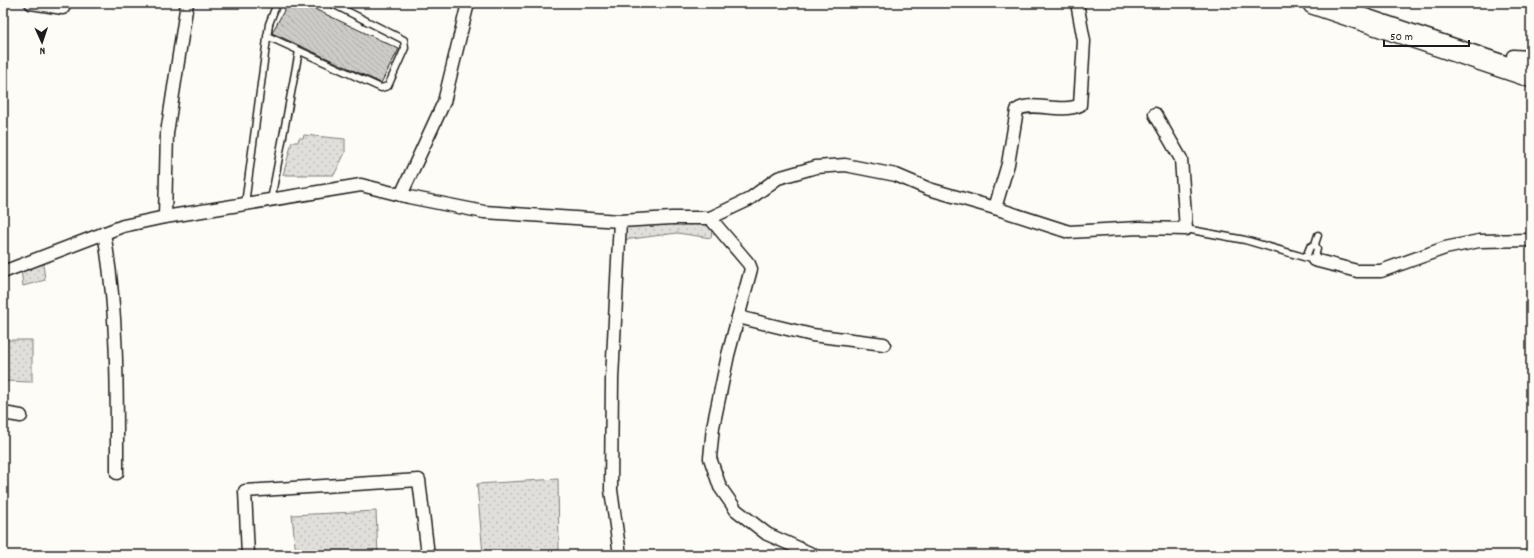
<svg xmlns="http://www.w3.org/2000/svg" width="1534" height="558" viewBox="0 0 1534 558" font-family="Dekko,sans-serif">
	<defs>
		<pattern id="green-dots" width="8" height="8" patternUnits="userSpaceOnUse"><rect width="8" height="8" fill="#e0dfdb"/><path d="M2 2h.1M6 6h.1" fill="none" stroke="#c0bfbb" stroke-width="1.8" stroke-linecap="round"/></pattern>
		<pattern id="building-back-hatch" width="6" height="6" patternUnits="userSpaceOnUse"><rect width="6" height="6" fill="#cccbc8"/><path d="M-1 5l2 2M0 0l6 6M5-1l2 2" fill="none" stroke="#afaeab"/></pattern>
	</defs>
	<rect width="100%" height="100%" fill="#fdfcf7"/>
	<filter id="ink" filterUnits="userSpaceOnUse"><feTurbulence type="fractalNoise" baseFrequency=".025" numOctaves="2"/><feDisplacementMap in="SourceGraphic" scale="8" xChannelSelector="R" yChannelSelector="G"/><feConvolveMatrix kernelMatrix="1 2 1 2 8 2 1 2 1" color-interpolation-filters="sRGB"/></filter>
	<g filter="url(#ink)">
		<g fill="url(#green-dots)" stroke="#7e7e7c">
			<polygon points="304,135 345,139 345,153 334,175 283,175 292,142 298,142 299,138 303,138"/>
			<polygon points="702,219 712,229 711,238 677,233 624,240 621,222"/>
			<polygon points="42,253 45,280 23,286 20,261"/>
			<polygon points="3,340 32,340 32,382 3,381"/>
			<polygon points="558,479 559,550 521,555 483,555 477,484"/>
			<polygon points="376,511 378,555 296,555 292,515"/>
		</g>
		<polygon fill="url(#building-back-hatch)" stroke="#1c1c1c" points="288,3 302,3 399,49 381,83 272,33"/>
		<g fill="none" stroke-linecap="round" stroke-linejoin="round">
			<defs>
				<g id="lane">
					<polyline points="267,36 381,88 388,86 405,48 404,40 331,3"/>
					<polyline points="271,200 299,51"/>
					<polyline points="245,204 269,24 277,3"/>
					<polyline points="1186,229 1245,240 1314,260 1317,249 1315,244 1310,247 1306,257"/>
					<polyline points="1315,244 1318,235"/>
				</g>
				<g id="street">
					<polyline points="31,3 63,8"/>
					<polyline points="1513,56 1531,57"/>
					<polyline points="401,195 444,102 468,3"/>
					<path d="M 995,208 L 1008,164 L 1017,110 C 1030,100 1062,114 1080,105 L 1084,41 L 1077,3"/>
					<polyline points="165,217 167,133 187,3"/>
					<polyline points="710,218 749,264 751,269 728,355 713,427 710,458 720,487 736,510 767,534 814,555"/>
					<path d="M 104,233 C 118,312 117,393 117,473"/>
					<polyline points="1314,260 1357,271 1381,271 1445,248 1479,241 1531,240"/>
					<polyline points="3,272 123,226 165,217 361,185 409,197 484,212 620,221"/>
					<polyline points="738,317 812,335 884,344"/>
					<polyline points="3,413 21,416"/>
					<polyline points="248,555 245,491 419,480 428,555"/>
					<polyline points="620,555 611,490 612,379 620,221 672,218 710,218 748,200 778,178 816,167 845,165 896,175 929,189 995,208 1069,232 1139,228 1186,229 1181,159 1155,114"/>
				</g>
				<polyline id="highway" points="1314,3 1531,76"/>
			</defs>
			<use href="#lane" stroke="#1c1c1c" stroke-width="9"/>
			<use href="#street" stroke="#1c1c1c" stroke-width="15"/>
			<use href="#highway" stroke="#1c1c1c" stroke-width="25"/>
			<use href="#lane" stroke="#fdfcf7" stroke-width="6"/>
			<use href="#street" stroke="#fdfcf7" stroke-width="12"/>
			<use href="#highway" stroke="#fdfcf7" stroke-width="22"/>
		</g>
	</g>
	<rect width="1534" height="558" fill="none" stroke="#fdfcf7" stroke-width="16"/>
	<rect x="8" y="8" width="1518" height="542" fill="none" stroke="#1c1c1c" stroke-width="1.5" filter="url(#ink)"/>
	<g transform="translate(42 42) rotate(177)" stroke="#fdfcf7" stroke-width="3" paint-order="stroke">
	<path d="M0-3L7 15L0 10L-7 15Z" fill="#1c1c1c"/>
	<text y="-6" font-size="11" font-weight="bold" text-anchor="middle" fill="#1c1c1c">N</text>
	</g>
	<path d="M1384 40v6h85v-6" fill="none" stroke="#1c1c1c" stroke-width="2"/>
	<text x="1390" y="40" font-size="12" fill="#1c1c1c" stroke="#fdfcf7" stroke-width="3" paint-order="stroke">50 m</text>
</svg>
